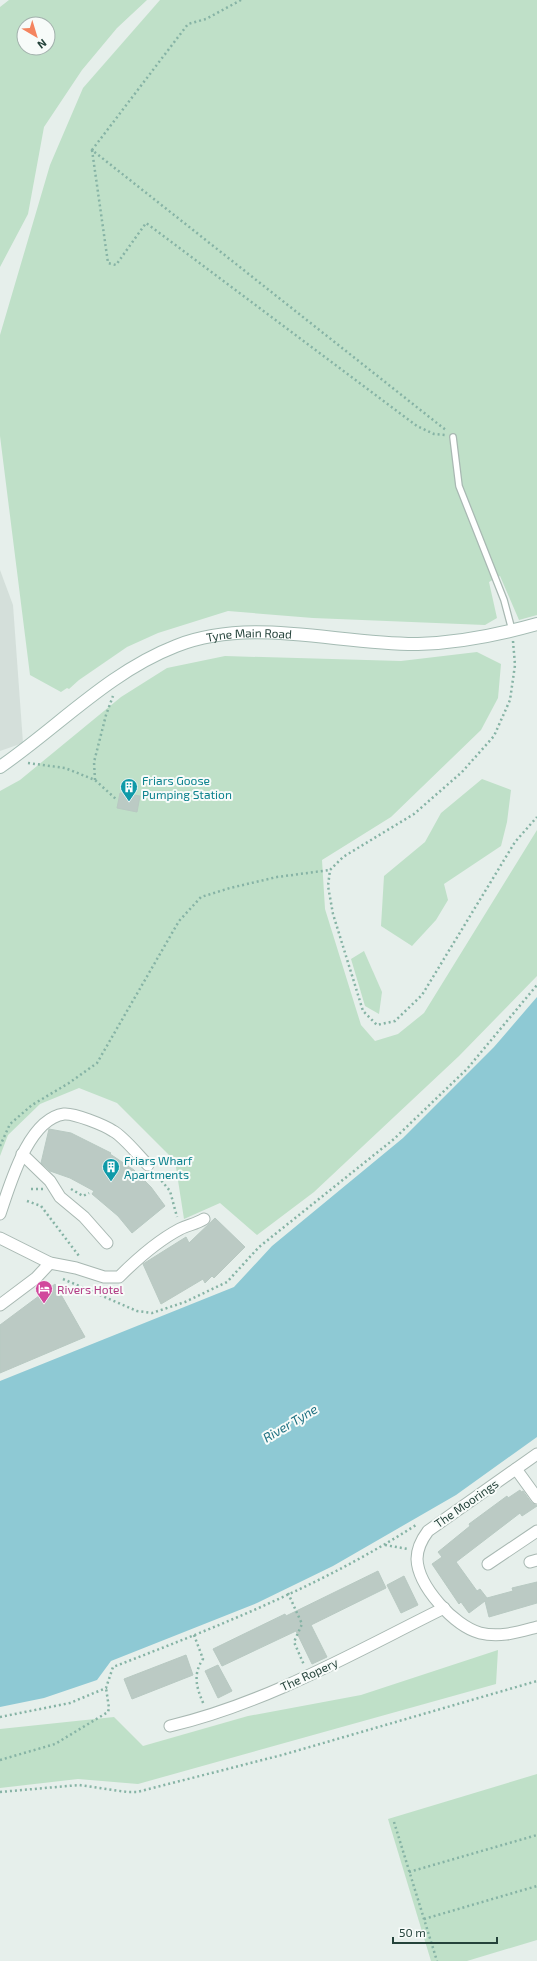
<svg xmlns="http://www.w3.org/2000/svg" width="537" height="1961" viewBox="0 0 537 1961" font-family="'Exo 2',sans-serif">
	<rect width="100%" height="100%" fill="#e6efeb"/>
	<polygon fill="#d4dfda" points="0,570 13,605 23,743 0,751"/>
	<g fill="#bfe0c8" fill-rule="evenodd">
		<path d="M 9,0 L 147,0 L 117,28 L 82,70 L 44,127 L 28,214 L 0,267 L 0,7 ZM 24,24 L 48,24 L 48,48 L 24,48 Z"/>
		<polygon points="160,0 537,0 537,615 519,620 500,576 489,582 497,618 485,625 313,618 228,611 158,633 127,647 79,680 69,689 67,688 61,692 30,675 0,436 0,335 50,165 83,88"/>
		<polygon points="477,652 501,664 498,698 481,730 391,817 322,860 325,909 361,1025 375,1041 398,1034 424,1013 537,830 537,976 459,1056 314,1192 257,1235 220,1203 184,1219 175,1161 117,1103 79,1088 40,1104 8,1135 0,1156 0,791 20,780 121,697 167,668 225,656 401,661"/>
		<polygon points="482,779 511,790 507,822 501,846 444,884 448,900 436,920 412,946 381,926 384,876 425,842 441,813"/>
		<polygon points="364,951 382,992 379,1014 365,1006 351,959"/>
		<polygon points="498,1650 496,1684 138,1784 78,1779 0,1788 0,1729 114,1717 143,1746 248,1716 361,1695"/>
		<polygon points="537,1774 537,1940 467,1961 431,1961 388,1819"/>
	</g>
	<polygon fill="#8ec9d4" points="537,997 537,1437 456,1495 333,1566 257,1603 111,1661 97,1680 44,1698 0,1707 0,1381 234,1287 272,1246 403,1138 494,1047"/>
	<g fill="#bbcac4" stroke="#b8c9c2">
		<polygon points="120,793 140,796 137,812 117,808"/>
		<polygon points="49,1129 71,1133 111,1153 110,1154 134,1170 151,1187 165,1206 132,1233 118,1216 92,1194 94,1191 70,1178 50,1171 41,1163"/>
		<polygon points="215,1218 245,1247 214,1278 212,1276 205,1283 203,1279 161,1304 143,1264 186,1237 189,1243"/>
		<polygon points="55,1284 85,1337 0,1373 0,1325"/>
		<polygon points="520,1490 521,1492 523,1491 531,1502 537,1506 522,1516 520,1513 456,1562 477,1591 480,1589 487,1598 513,1591 512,1588 537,1582 537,1603 489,1617 485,1601 469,1613 461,1602 459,1604 432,1564 442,1557 438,1552 470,1526 469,1524 507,1496 508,1498"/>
		<polygon points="378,1571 386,1588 311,1625 327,1657 312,1664 296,1631 222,1666 213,1649 285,1614 286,1616"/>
		<polygon points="404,1576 418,1605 401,1613 387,1585"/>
		<polygon points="186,1655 193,1675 132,1699 124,1679"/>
		<polygon points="218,1665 232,1691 218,1698 205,1671"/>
	</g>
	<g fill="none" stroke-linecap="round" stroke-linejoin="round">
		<defs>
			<polyline id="lane" points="453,437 459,486 504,600 512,630"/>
			<g id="street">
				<polyline points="22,1154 50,1181 60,1197 84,1217 107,1243"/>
				<path d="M 0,1214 C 10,1185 28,1119 64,1114 C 74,1113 104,1125 113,1131 C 123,1136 139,1156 148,1165"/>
				<path d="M 0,1238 L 50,1263 L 76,1268 L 104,1277 L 119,1277 C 138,1258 157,1241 180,1229 C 188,1225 196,1224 204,1219"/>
				<polyline points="0,1305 36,1278 50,1263"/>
				<path d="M 537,1454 L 428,1531 C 422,1539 417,1549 417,1559 C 418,1586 454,1626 480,1633 C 500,1638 518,1632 537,1627"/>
				<polyline points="516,1469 537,1498"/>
				<polyline points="530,1562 537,1560"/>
				<polyline points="488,1564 537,1531"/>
				<path d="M 170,1726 C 267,1703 355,1652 444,1608"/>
			</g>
			<g id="secondary">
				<path id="s1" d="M 0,767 C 58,727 109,672 176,646 C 252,616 339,645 418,644 C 459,643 498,635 537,624"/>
			</g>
		</defs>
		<use href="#lane" stroke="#a8b8b2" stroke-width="8"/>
		<use href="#street" stroke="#a8b8b2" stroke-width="13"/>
		<use href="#secondary" stroke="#a4bbb3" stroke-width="14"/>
		<g stroke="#86b3a5" stroke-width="2.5" stroke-dasharray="2 3" stroke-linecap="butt">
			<polyline points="241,0 206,19 188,24 92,150 447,431"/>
			<polyline points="92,150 108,263 116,265 146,223 417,426 434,434 445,435"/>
			<polyline points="513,641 515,665 510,700 494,736 462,772 414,814 343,857 330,870 328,886 333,914 363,1011 377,1025 395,1021 422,995 515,842 537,817"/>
			<polyline points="28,763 65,768 95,780 117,800"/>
			<polyline points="95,780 94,762 106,715 113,696"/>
			<polyline points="0,1146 10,1124 32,1105 69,1083 97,1063 179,921 201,897 230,888 277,877 330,870"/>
			<polyline points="155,1173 170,1191 177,1217"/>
			<polyline points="31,1189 43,1189"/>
			<polyline points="71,1189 83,1196 89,1193"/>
			<polyline points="27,1201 41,1206 79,1256"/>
			<polyline points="63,1279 137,1311 152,1313 185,1302 227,1282 259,1247 394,1139 467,1069 537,985"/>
			<polyline points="385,1545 408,1549"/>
			<polyline points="288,1593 302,1624 294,1642 304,1665"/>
			<path d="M 194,1635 L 203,1659 C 192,1675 197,1689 204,1705"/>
			<path d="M 0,1717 L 70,1703 L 106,1688 L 113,1667 C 217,1627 323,1585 416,1525"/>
			<polyline points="0,1760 55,1744 108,1712 109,1708 106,1688"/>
			<polyline points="0,1792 79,1785 127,1792 137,1792 282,1755 537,1681"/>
			<polyline points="394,1822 437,1961"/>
			<polyline points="409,1872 537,1835"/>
			<polyline points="424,1919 537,1886"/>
		</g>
		<use href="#lane" stroke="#fff" stroke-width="5.5"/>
		<use href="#street" stroke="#fff" stroke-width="11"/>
		<use href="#secondary" stroke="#fff" stroke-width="12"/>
	</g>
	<defs>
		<symbol id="building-pin" viewBox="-11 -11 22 30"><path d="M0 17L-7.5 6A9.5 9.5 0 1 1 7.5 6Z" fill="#0f9aa8" stroke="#f7fbf9"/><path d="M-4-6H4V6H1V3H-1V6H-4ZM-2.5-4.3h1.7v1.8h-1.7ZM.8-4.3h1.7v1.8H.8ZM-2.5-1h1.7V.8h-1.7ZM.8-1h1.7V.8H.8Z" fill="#fff"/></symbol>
		<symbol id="hotel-pin" viewBox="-11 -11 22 30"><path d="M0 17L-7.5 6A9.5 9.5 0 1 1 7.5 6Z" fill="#d1479c" stroke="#f7fbf9"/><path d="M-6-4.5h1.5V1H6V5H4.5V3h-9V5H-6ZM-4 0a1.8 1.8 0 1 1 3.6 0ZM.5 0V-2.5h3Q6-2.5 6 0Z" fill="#fff"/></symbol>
	</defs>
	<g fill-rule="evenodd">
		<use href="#building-pin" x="119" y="777" width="20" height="27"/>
		<use href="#building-pin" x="101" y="1157" width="20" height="27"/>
		<use href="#hotel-pin" x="34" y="1279" width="20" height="27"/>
	</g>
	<g text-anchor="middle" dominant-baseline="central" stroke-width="4" stroke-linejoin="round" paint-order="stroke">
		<g font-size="12" fill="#24423a" stroke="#f7fbf9">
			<text stroke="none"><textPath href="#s1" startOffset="289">Tyne Main Road</textPath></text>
			<text transform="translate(466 1503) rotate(-35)">The Moorings</text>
			<text transform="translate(309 1674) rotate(-25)">The Ropery</text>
		</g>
		<g font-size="12" fill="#0d838f" stroke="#f7fbf9" text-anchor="start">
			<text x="142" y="780">Friars Goose<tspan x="142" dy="14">Pumping Station</tspan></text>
			<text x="124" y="1160">Friars Wharf<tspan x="124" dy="14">Apartments</tspan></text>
		</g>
		<g font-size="12" fill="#b23c85" stroke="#f7fbf9" text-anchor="start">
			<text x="57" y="1289">Rivers Hotel</text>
		</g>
		<g font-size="13" font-style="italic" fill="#1c6f80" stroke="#f7fbf9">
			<text transform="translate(290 1423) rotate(-31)">River Tyne</text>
		</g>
	</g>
	<g transform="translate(36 36) rotate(142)"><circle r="19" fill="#f7fbf9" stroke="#a3b1ad"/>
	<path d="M0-3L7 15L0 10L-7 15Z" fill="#f4845f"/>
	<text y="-6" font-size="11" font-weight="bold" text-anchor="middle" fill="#24423a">N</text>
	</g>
	<path d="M393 1937v6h104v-6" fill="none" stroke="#24423a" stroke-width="2"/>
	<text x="399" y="1937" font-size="12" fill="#24423a" stroke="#f7fbf9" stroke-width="3" paint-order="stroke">50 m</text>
</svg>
